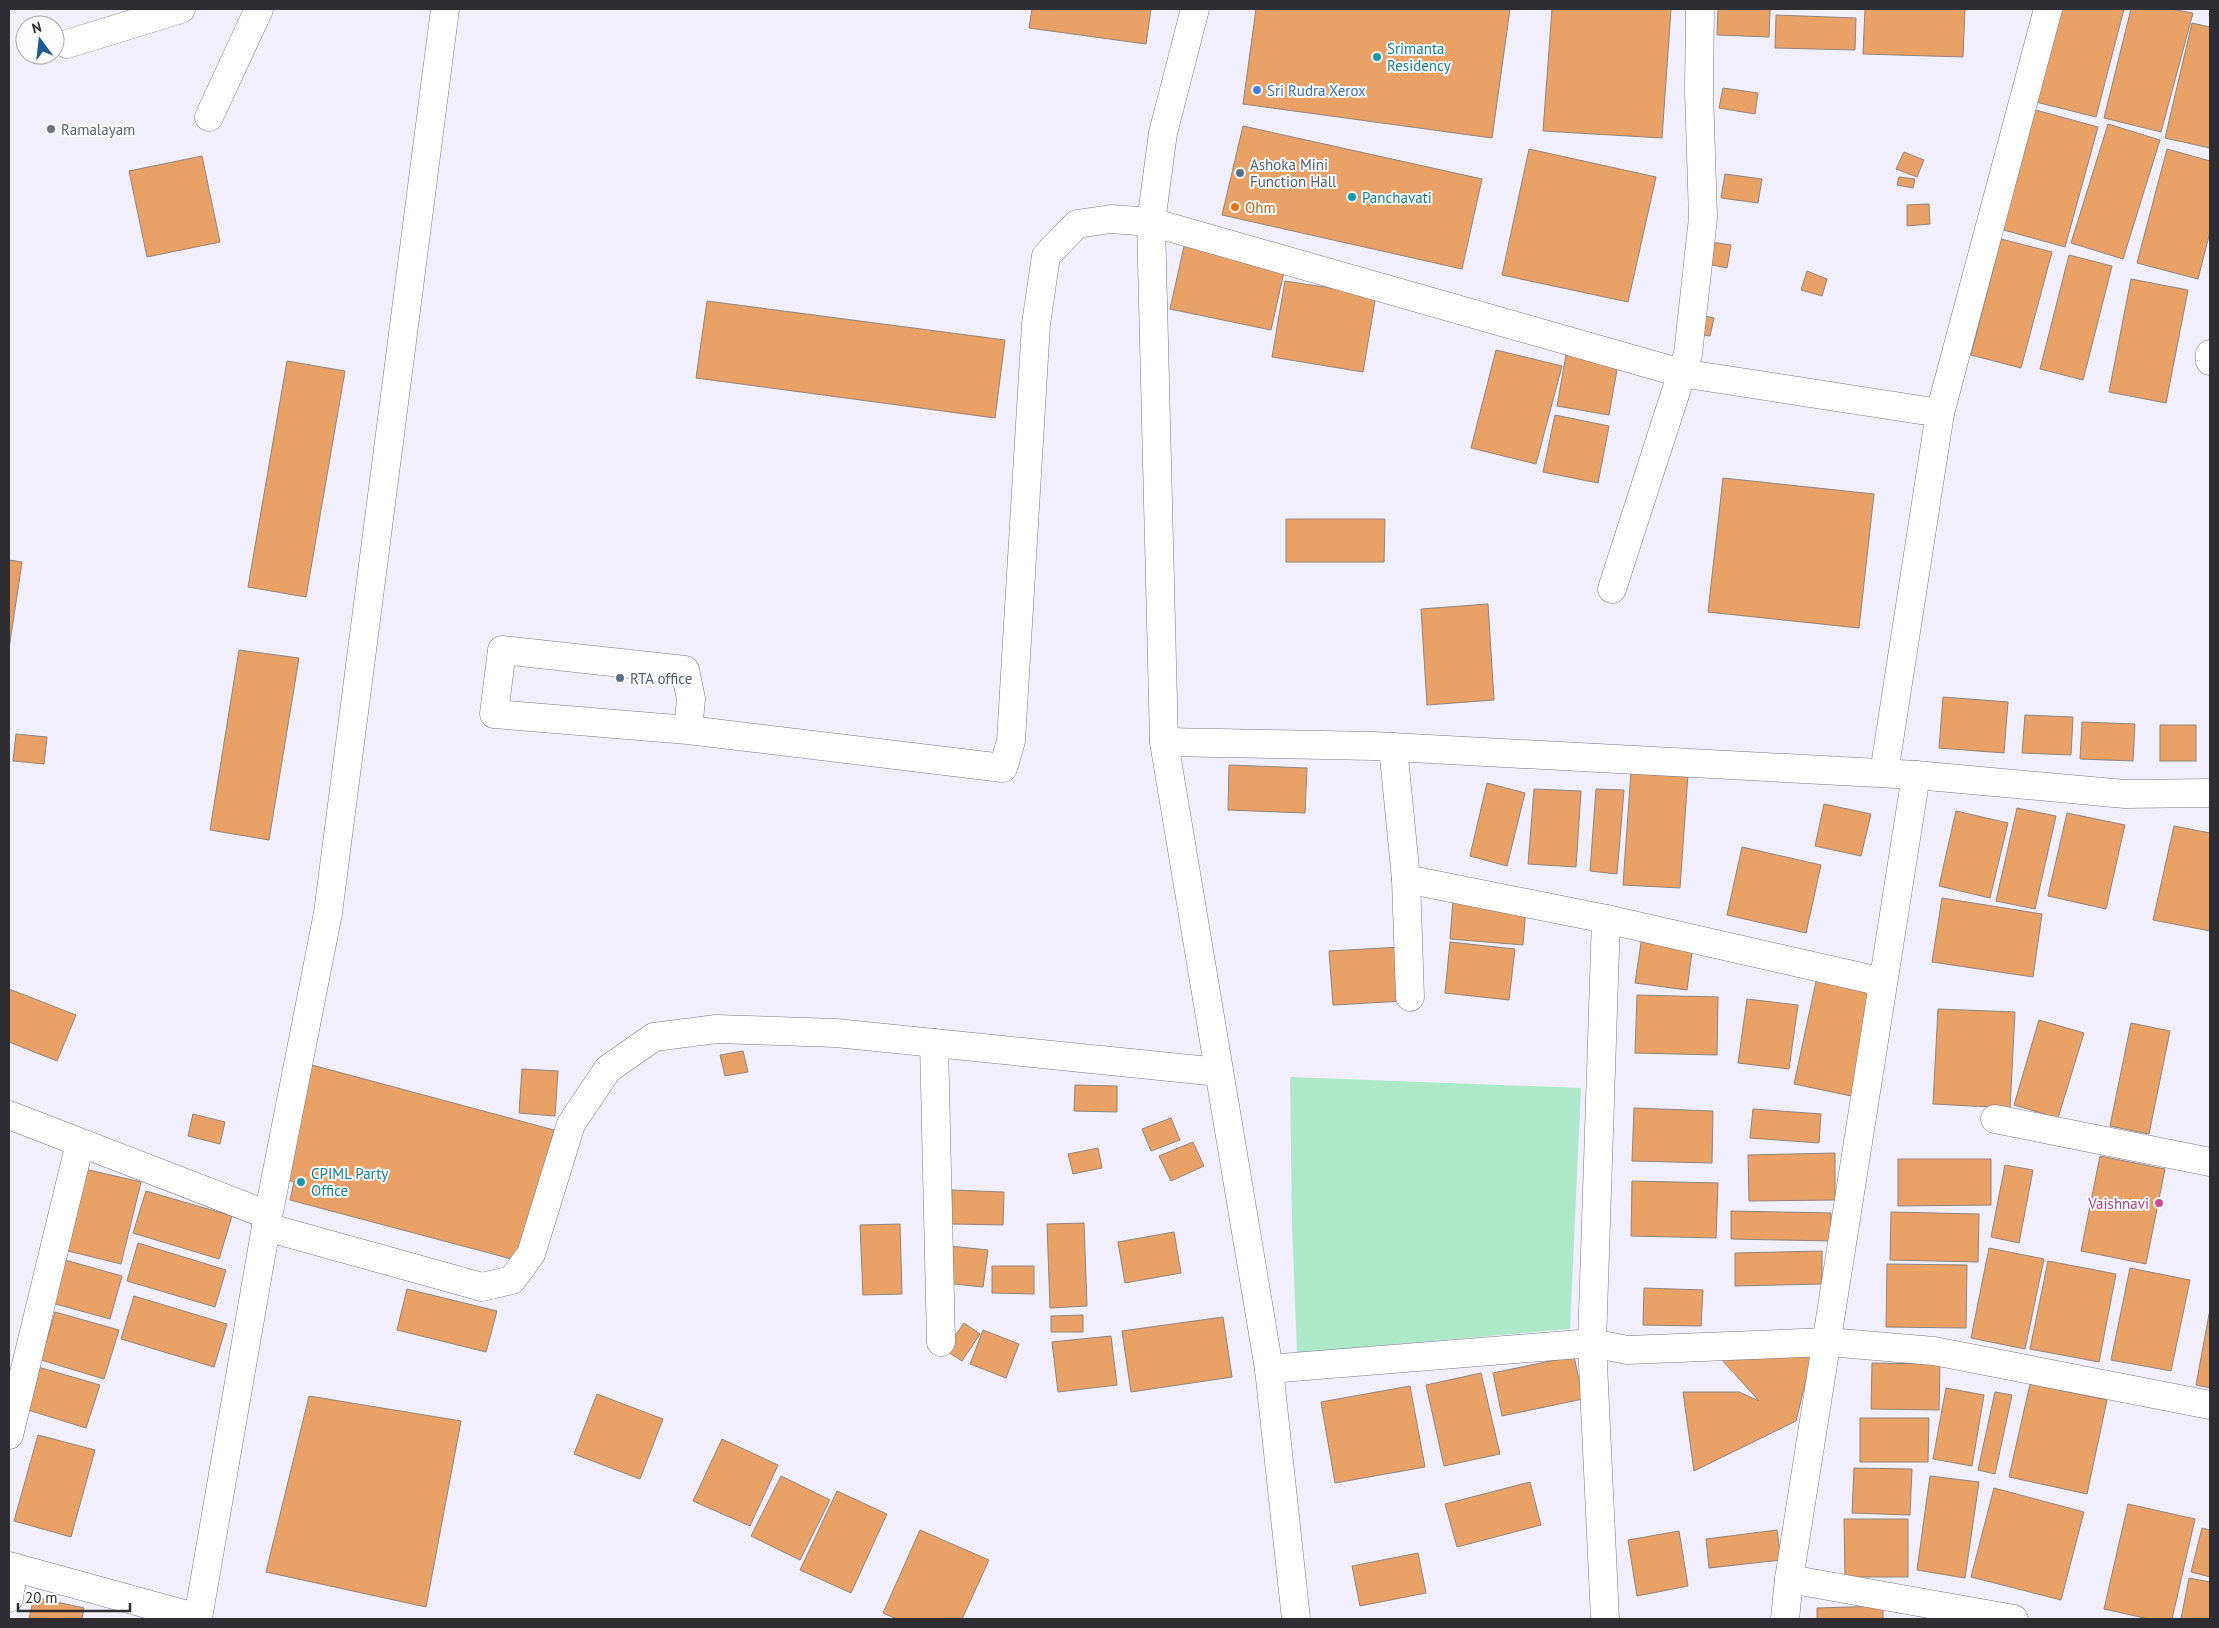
<svg xmlns="http://www.w3.org/2000/svg" width="2219" height="1628" viewBox="0 0 2219 1628" font-family="'PT Sans',sans-serif">
	<rect width="100%" height="100%" fill="#f1effd"/>
	<polygon fill="#ade8c9" points="1290,1077 1581,1088 1570,1329 1297,1353 1292,1225"/>
	<g fill="#e9a165" stroke="#8f847b">
		<polygon points="1032,9 1151,9 1146,44 1029,28"/>
		<polygon points="1256,9 1510,9 1492,138 1243,104"/>
		<polygon points="1552,9 1671,9 1662,138 1543,131"/>
		<polygon points="1718,9 1770,9 1769,37 1717,35"/>
		<polygon points="1865,9 1965,9 1963,57 1863,54"/>
		<polygon points="2056,9 2124,9 2096,117 2032,101"/>
		<polygon points="2131,9 2171,9 2193,13 2161,132 2104,118"/>
		<polygon points="1776,15 1856,18 1855,50 1775,48"/>
		<polygon points="2192,23 2210,27 2210,148 2165,138"/>
		<polygon points="1723,88 1758,93 1755,114 1719,108"/>
		<polygon points="2032,109 2098,127 2065,247 2000,229"/>
		<polygon points="2108,124 2160,140 2123,259 2071,243"/>
		<polygon points="1243,126 1482,179 1462,269 1222,215"/>
		<polygon points="1529,149 1656,177 1628,302 1502,275"/>
		<polygon points="2167,149 2210,161 2210,232 2198,279 2137,263"/>
		<polygon points="1904,152 1924,160 1917,177 1896,169"/>
		<polygon points="202,156 220,242 147,257 129,171"/>
		<polygon points="1725,174 1762,179 1758,203 1721,198"/>
		<polygon points="1899,177 1915,179 1913,188 1897,185"/>
		<polygon points="1929,204 1930,224 1907,226 1907,205"/>
		<polygon points="2001,239 2052,252 2021,368 1971,355"/>
		<polygon points="1185,242 1286,263 1271,330 1170,309"/>
		<polygon points="1711,242 1731,245 1727,268 1707,264"/>
		<polygon points="2069,255 2112,266 2083,380 2040,369"/>
		<polygon points="1807,271 1827,279 1822,296 1801,290"/>
		<polygon points="2131,279 2188,290 2166,403 2109,392"/>
		<polygon points="1285,281 1376,295 1363,372 1272,357"/>
		<polygon points="707,301 1005,340 995,418 696,378"/>
		<polygon points="1696,314 1714,318 1710,336 1693,333"/>
		<polygon points="1496,350 1562,366 1536,464 1471,448"/>
		<polygon points="1566,355 1618,364 1609,415 1557,406"/>
		<polygon points="287,361 345,371 306,597 248,587"/>
		<polygon points="1555,415 1609,426 1598,483 1543,472"/>
		<polygon points="1723,478 1874,494 1859,628 1708,612"/>
		<polygon points="1286,519 1385,519 1384,562 1286,562"/>
		<polygon points="9,560 22,562 9,649"/>
		<polygon points="1488,604 1494,700 1427,705 1421,609"/>
		<polygon points="239,650 299,658 269,840 210,830"/>
		<polygon points="1943,697 2008,702 2004,753 1939,748"/>
		<polygon points="2025,715 2073,717 2071,755 2022,753"/>
		<polygon points="2082,722 2135,724 2133,761 2080,759"/>
		<rect x="2160" y="725" width="36" height="36"/>
		<polygon points="16,734 47,737 44,764 13,761"/>
		<polygon points="1229,765 1307,768 1305,813 1228,810"/>
		<polygon points="1631,771 1688,774 1680,888 1623,885"/>
		<polygon points="1487,783 1525,793 1507,866 1470,856"/>
		<polygon points="1534,789 1581,791 1576,867 1528,864"/>
		<polygon points="1596,789 1624,790 1617,874 1590,871"/>
		<polygon points="1824,804 1871,814 1861,856 1815,846"/>
		<polygon points="2017,808 2056,816 2035,909 1996,901"/>
		<polygon points="1956,811 2008,823 1990,898 1939,886"/>
		<polygon points="2067,813 2125,825 2106,909 2048,896"/>
		<polygon points="2174,826 2210,833 2210,931 2153,920"/>
		<polygon points="1742,847 1821,865 1806,933 1727,915"/>
		<polygon points="1942,898 2042,914 2033,977 1932,962"/>
		<polygon points="1453,900 1526,906 1523,945 1450,939"/>
		<polygon points="1642,936 1693,944 1687,990 1635,983"/>
		<polygon points="1450,942 1515,949 1509,1000 1445,993"/>
		<polygon points="1401,947 1404,1001 1333,1005 1329,951"/>
		<polygon points="1817,977 1879,990 1856,1097 1794,1084"/>
		<polygon points="9,989 76,1015 57,1061 9,1042"/>
		<polygon points="1637,995 1718,997 1717,1055 1635,1053"/>
		<polygon points="1747,999 1798,1005 1789,1069 1738,1063"/>
		<polygon points="1938,1009 2015,1012 2010,1108 1933,1104"/>
		<polygon points="2039,1020 2084,1033 2058,1118 2014,1105"/>
		<polygon points="2131,1023 2170,1031 2149,1134 2110,1126"/>
		<polygon points="743,1051 748,1072 725,1076 720,1055"/>
		<polygon points="312,1065 554,1130 519,1261 290,1200 294,1182 282,1178"/>
		<polygon points="522,1069 558,1071 555,1116 519,1113"/>
		<polygon points="1075,1085 1117,1086 1117,1112 1074,1111"/>
		<polygon points="1634,1108 1713,1111 1712,1163 1632,1161"/>
		<polygon points="1753,1109 1821,1114 1819,1143 1750,1138"/>
		<polygon points="193,1114 225,1122 220,1144 188,1136"/>
		<polygon points="1171,1118 1180,1140 1151,1151 1142,1129"/>
		<polygon points="1193,1142 1204,1166 1171,1181 1159,1156"/>
		<polygon points="1098,1148 1102,1168 1073,1174 1068,1154"/>
		<polygon points="1835,1153 1835,1200 1749,1201 1748,1155"/>
		<polygon points="2100,1156 2165,1169 2146,1264 2081,1251"/>
		<polygon points="1898,1159 1991,1159 1991,1205 1898,1206"/>
		<polygon points="2005,1165 2033,1170 2019,1243 1991,1237"/>
		<polygon points="76,1167 141,1182 121,1264 56,1248"/>
		<polygon points="1632,1181 1718,1183 1716,1238 1631,1236"/>
		<polygon points="952,1190 1004,1192 1003,1225 951,1224"/>
		<polygon points="146,1191 232,1216 219,1259 133,1233"/>
		<polygon points="1731,1211 1831,1213 1831,1241 1731,1239"/>
		<polygon points="1891,1212 1979,1214 1978,1262 1890,1260"/>
		<polygon points="1084,1223 1087,1306 1050,1308 1047,1224"/>
		<polygon points="900,1224 902,1294 863,1295 860,1225"/>
		<polygon points="1174,1232 1181,1273 1125,1283 1118,1242"/>
		<polygon points="138,1243 226,1270 215,1307 127,1281"/>
		<polygon points="950,1246 988,1250 983,1287 945,1283"/>
		<polygon points="1989,1248 2044,1259 2025,1349 1971,1338"/>
		<polygon points="1822,1251 1822,1284 1735,1286 1735,1253"/>
		<polygon points="65,1260 122,1276 110,1319 52,1303"/>
		<polygon points="2048,1261 2116,1274 2099,1362 2030,1349"/>
		<polygon points="1887,1264 1967,1265 1966,1328 1886,1327"/>
		<polygon points="992,1266 1034,1266 1034,1294 992,1293"/>
		<polygon points="2130,1268 2190,1280 2171,1371 2111,1360"/>
		<polygon points="1644,1288 1703,1290 1701,1326 1643,1325"/>
		<polygon points="407,1289 497,1311 486,1352 397,1330"/>
		<polygon points="134,1296 227,1324 214,1367 121,1339"/>
		<polygon points="2210,1309 2210,1388 2196,1385"/>
		<polygon points="55,1312 119,1330 104,1379 41,1360"/>
		<polygon points="1083,1315 1083,1332 1051,1332 1051,1316"/>
		<polygon points="1223,1317 1232,1377 1131,1392 1122,1331"/>
		<polygon points="964,1323 980,1334 962,1361 945,1350"/>
		<polygon points="983,1330 1019,1344 1006,1378 970,1364"/>
		<polygon points="1111,1336 1117,1385 1058,1392 1052,1342"/>
		<polygon points="1812,1355 1796,1421 1694,1471 1683,1392 1739,1392 1759,1401 1722,1360"/>
		<polygon points="1574,1356 1583,1399 1502,1416 1493,1373"/>
		<polygon points="1872,1363 1940,1364 1939,1410 1871,1409"/>
		<polygon points="38,1367 100,1385 86,1428 25,1409"/>
		<polygon points="1481,1373 1500,1454 1444,1466 1426,1385"/>
		<polygon points="2030,1384 2107,1400 2087,1494 2009,1477"/>
		<polygon points="1410,1386 1425,1467 1335,1483 1321,1402"/>
		<polygon points="1946,1388 1984,1395 1972,1466 1933,1459"/>
		<polygon points="1995,1392 2012,1395 1995,1474 1978,1470"/>
		<polygon points="597,1394 663,1419 640,1479 574,1454"/>
		<polygon points="309,1396 461,1421 426,1607 266,1572"/>
		<polygon points="1860,1418 1929,1418 1928,1462 1860,1462"/>
		<polygon points="38,1435 95,1450 71,1537 14,1521"/>
		<polygon points="722,1439 778,1465 750,1526 693,1501"/>
		<polygon points="1854,1468 1912,1469 1910,1515 1852,1513"/>
		<polygon points="781,1476 830,1500 800,1560 751,1536"/>
		<polygon points="1930,1476 1979,1482 1965,1578 1917,1570"/>
		<polygon points="1530,1482 1541,1525 1457,1547 1445,1504"/>
		<polygon points="1994,1488 2084,1512 2061,1600 1971,1577"/>
		<polygon points="837,1491 887,1514 851,1593 800,1570"/>
		<polygon points="2128,1504 2195,1519 2172,1619 2149,1619 2104,1609"/>
		<polygon points="1844,1519 1908,1519 1908,1577 1845,1577"/>
		<polygon points="2202,1528 2210,1530 2210,1577 2191,1572"/>
		<polygon points="920,1530 989,1560 962,1619 897,1619 883,1613"/>
		<polygon points="1777,1530 1781,1560 1709,1568 1706,1539"/>
		<polygon points="1679,1531 1688,1586 1637,1596 1628,1540"/>
		<polygon points="1418,1553 1426,1593 1360,1606 1352,1566"/>
		<polygon points="2189,1578 2210,1582 2210,1619 2181,1619"/>
		<polygon points="34,1597 84,1608 82,1619 29,1619"/>
		<polygon points="1883,1606 1883,1619 1817,1619 1817,1608"/>
	</g>
	<g fill="none" stroke-linecap="round" stroke-linejoin="round">
		<defs>
			<g id="minor">
				<polyline points="1195,9 1163,133 1151,222 1164,742 1269,1369 1296,1619"/>
				<polyline points="67,44 181,9"/>
				<polyline points="209,117 259,9"/>
				<polyline points="2210,354 2210,361"/>
				<polyline points="1612,589 1688,354 1703,218 1699,91 1700,9"/>
				<polyline points="688,730 691,699 685,670 502,650 494,714 688,730 1003,768 1011,741 1036,324 1046,256 1077,224 1111,219 1151,222 1681,373 1940,413"/>
				<polyline points="1164,742 1373,746 1916,775 2125,794 2210,793"/>
				<polyline points="1393,747 1406,879 1410,997"/>
				<polyline points="1884,773 1940,413 2048,9"/>
				<polyline points="1406,879 1606,919 1883,982"/>
				<polyline points="934,1043 941,1342"/>
				<polyline points="9,1115 268,1215"/>
				<polyline points="1995,1119 2210,1162"/>
				<polyline points="266,1227 482,1287 512,1280 531,1254 571,1124 608,1069 654,1037 716,1029 836,1033 1219,1072"/>
				<polyline points="1269,1369 1592,1343 1627,1350 1828,1342 1934,1351 2210,1405"/>
				<polyline points="9,1435 80,1143"/>
				<polyline points="9,1566 198,1618 266,1227 328,913 445,9"/>
				<polyline points="1789,1579 2014,1619"/>
				<polyline points="9,1598 14,1568"/>
				<polyline points="1605,1619 1592,1343 1606,919"/>
				<polyline points="1785,1619 1789,1579 1916,775"/>
			</g>
		</defs>
		<use href="#minor" stroke="#797784" stroke-width="29"/>
		<use href="#minor" stroke="#fff" stroke-width="28"/>
	</g>
	<g fill="#0f9aa8" stroke="#fefefe" stroke-width="2">
		<circle cx="1377" cy="57" r="5"/>
		<circle cx="1352" cy="197" r="5"/>
		<circle cx="301" cy="1182" r="5"/>
	</g>
	<circle fill="#3f7fe0" stroke="#fefefe" stroke-width="2" cx="1257" cy="90" r="5"/>
	<circle fill="#6b7280" stroke="#fefefe" stroke-width="2" cx="51" cy="129" r="5"/>
	<g fill="#5c6f8a" stroke="#fefefe" stroke-width="2">
		<circle cx="1240" cy="173" r="5"/>
		<circle cx="620" cy="678" r="5"/>
	</g>
	<circle fill="#e8710a" stroke="#fefefe" stroke-width="2" cx="1235" cy="207" r="5"/>
	<circle fill="#d1479c" stroke="#fefefe" stroke-width="2" cx="2159" cy="1203" r="5"/>
	<g text-anchor="middle" dominant-baseline="central" stroke-width="4" stroke-linejoin="round" paint-order="stroke">
		<g font-size="15" fill="#0d838f" stroke="#fefefe" text-anchor="start">
			<text x="1387" y="48">Srimanta<tspan x="1387" dy="17">Residency</tspan></text>
			<text x="1362" y="197">Panchavati</text>
			<text x="311" y="1173">CPIML Party<tspan x="311" dy="17">Office</tspan></text>
		</g>
		<g font-size="15" fill="#366cbe" stroke="#fefefe" text-anchor="start">
			<text x="1267" y="90">Sri Rudra Xerox</text>
		</g>
		<g font-size="15" fill="#5b616d" stroke="#fefefe" text-anchor="start">
			<text x="61" y="129">Ramalayam</text>
		</g>
		<g font-size="15" fill="#4e5e75" stroke="#fefefe" text-anchor="start">
			<text x="1250" y="164">Ashoka Mini<tspan x="1250" dy="17">Function Hall</tspan></text>
			<text x="630" y="678">RTA office</text>
		</g>
		<g font-size="15" fill="#c56008" stroke="#fefefe" text-anchor="start">
			<text x="1245" y="207">Ohm</text>
		</g>
		<g font-size="15" fill="#b23c85" stroke="#fefefe" text-anchor="end">
			<text x="2149" y="1203">Vaishnavi</text>
		</g>
	</g>
	<rect width="2219" height="1628" fill="none" stroke="#2d2d32" stroke-width="20"/>
	<g transform="translate(40 40) rotate(345)"><circle r="24" fill="#fefefe" stroke="#aaaaac"/>
	<path d="M0-4L9 19L0 12L-9 19Z" fill="#1c5a90"/>
	<text y="-8" font-size="14" font-weight="bold" text-anchor="middle" fill="#2d2d32">N</text>
	</g>
	<path d="M18 1603v8h112v-8" fill="none" stroke="#2d2d32" stroke-width="2.5"/>
	<text x="25" y="1603" font-size="15" fill="#2d2d32" stroke="#fefefe" stroke-width="4" paint-order="stroke">20 m</text>
</svg>
